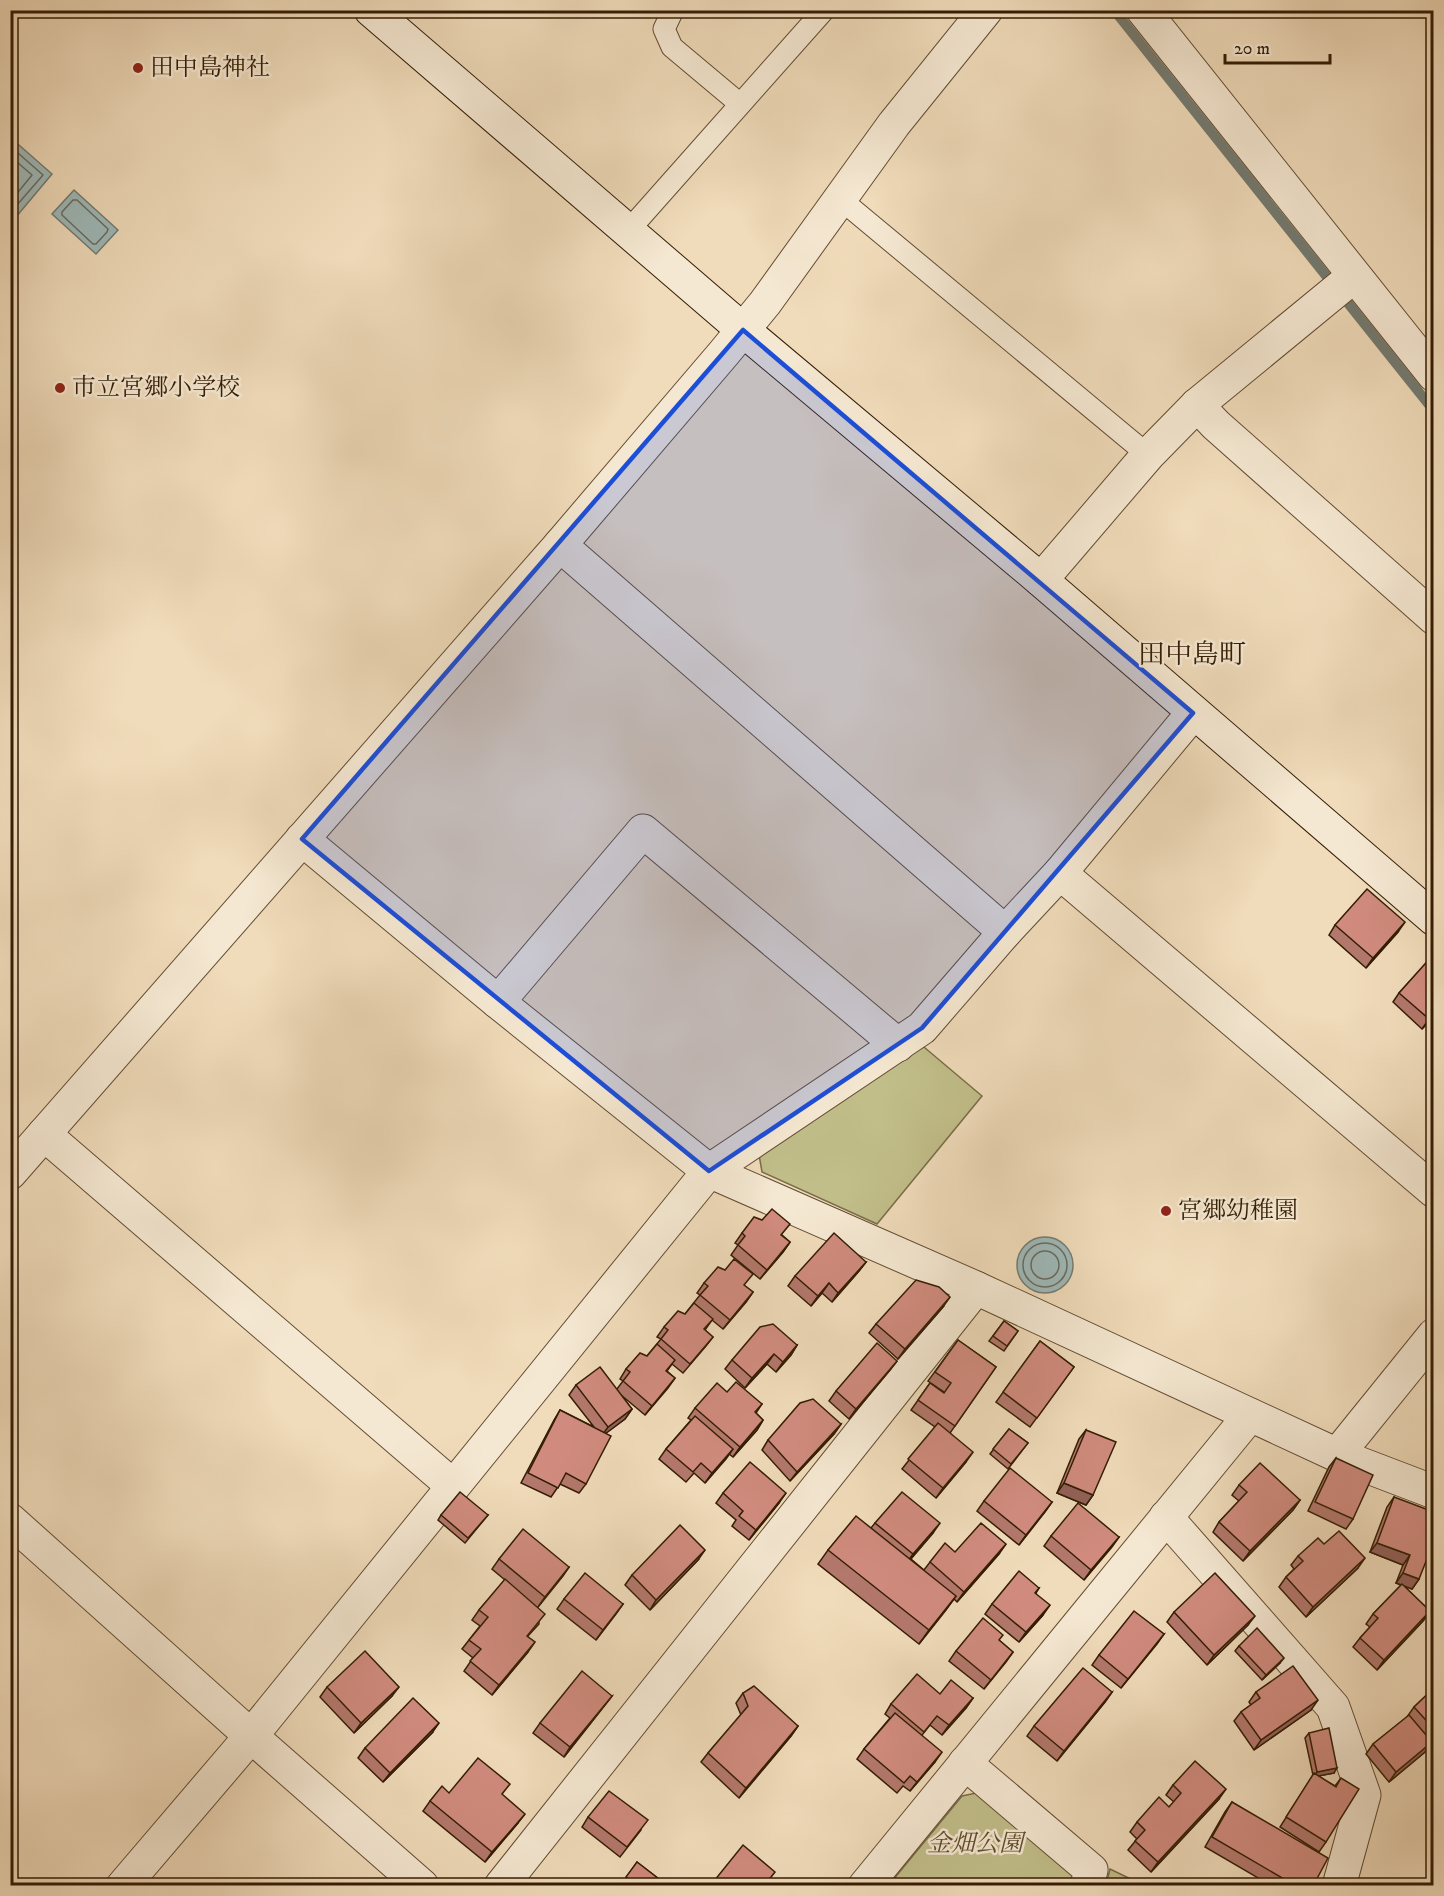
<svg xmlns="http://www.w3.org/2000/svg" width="1444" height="1896" viewBox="0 0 1444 1896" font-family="'IM FELL DW Pica','Noto Serif JP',serif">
	<rect width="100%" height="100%" fill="#f0dbba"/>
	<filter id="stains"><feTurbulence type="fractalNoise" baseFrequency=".00333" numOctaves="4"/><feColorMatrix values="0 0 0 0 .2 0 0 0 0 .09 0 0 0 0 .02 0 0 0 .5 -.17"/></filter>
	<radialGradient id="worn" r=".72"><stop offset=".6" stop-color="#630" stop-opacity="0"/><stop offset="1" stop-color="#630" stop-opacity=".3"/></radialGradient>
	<g fill="#c1be8a" stroke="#7a6e48" stroke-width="1.5">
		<polygon points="918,1042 982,1096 877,1224 762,1172 758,1149"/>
		<polygon points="976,1793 1067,1866 1076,1881 1075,1886 888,1886 962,1796"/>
		<polygon points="1110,1869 1143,1885 1106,1885"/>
	</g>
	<g fill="#9eb9b9" stroke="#747b71" stroke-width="1.5">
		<polygon points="11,138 52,174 11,223"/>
		<polygon points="74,190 118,230 96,254 52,214"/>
		<circle cx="1045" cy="1265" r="28"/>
	</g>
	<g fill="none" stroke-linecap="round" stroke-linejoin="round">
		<g stroke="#696b5f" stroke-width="1.5">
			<polyline points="10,146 43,175 10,213"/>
			<polyline points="10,156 32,175 10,202"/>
			<polygon points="73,200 77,200 108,229 107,232 96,244 93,244 62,215 62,212"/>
			<circle cx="1045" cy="1265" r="22"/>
			<circle cx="1045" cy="1265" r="14"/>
		</g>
		<polyline stroke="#747b71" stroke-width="10" points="1114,10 1434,411"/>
		<defs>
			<g id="lane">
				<polyline points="673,10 664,29 672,47 740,104"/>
				<polyline points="839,198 1148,455"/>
				<polyline points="628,231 824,10"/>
			</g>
			<g id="street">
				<polyline points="1143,10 1434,375"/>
				<polyline points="1197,405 1216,425 1434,618"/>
				<polyline points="560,545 1005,932"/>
				<polyline points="1041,580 1148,455 1197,405 1354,276"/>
				<polyline points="302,839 498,1002 709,1171 976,1288 1337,1455 1434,1492"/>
				<polyline points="1060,873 1434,1191"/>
				<polyline points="498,1002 643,831 898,1045"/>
				<polyline points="44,1134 453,1486"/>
				<polyline points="10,1173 560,545 724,353 765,303 894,124 986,10"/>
				<polyline points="1337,1455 1434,1335"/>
				<polyline points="1166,1517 1333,1707 1364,1795 1339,1886"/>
				<polyline points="10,1520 251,1736 422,1886"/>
				<polyline points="965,1763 1091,1870 1087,1886"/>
				<polyline points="123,1886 251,1736 709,1171 922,1028 1005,932 1060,873 1193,713"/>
				<polyline points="501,1886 976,1288"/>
				<polyline points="865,1886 1250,1415"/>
			</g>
			<polyline id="secondary" points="371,10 743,330 1041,580 1434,919"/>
		</defs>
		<use href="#lane" stroke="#634c32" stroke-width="23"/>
		<use href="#street" stroke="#634c32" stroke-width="35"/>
		<use href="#secondary" stroke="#341d05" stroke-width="35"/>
		<use href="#lane" stroke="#f5e8d2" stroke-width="21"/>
		<use href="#street" stroke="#f5e8d2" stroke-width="33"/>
		<use href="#secondary" stroke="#f5e8d2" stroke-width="33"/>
	</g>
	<g fill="#b3786c" stroke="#341d05" stroke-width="1.5">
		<polygon points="1335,925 1398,932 1366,968 1329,935"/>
		<polygon points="1434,955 1434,1016 1422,1029 1393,1002 1399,993"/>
		<polygon points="742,1233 782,1235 790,1242 783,1252 760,1279 731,1255 738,1245 735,1243"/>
		<polygon points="866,1262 859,1271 832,1302 822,1293 811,1306 788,1286 795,1276"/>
		<polygon points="704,1283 745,1286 753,1292 746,1302 723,1329 712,1320 705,1330 713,1337 706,1346 683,1373 672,1364 667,1371 675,1378 645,1415 621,1395 632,1409 625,1419 606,1433 586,1484 579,1493 560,1484 551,1497 521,1483 554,1420 560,1410 594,1427 569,1395 576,1385 617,1389 623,1381 620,1379 626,1369 647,1356 661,1339 657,1337 664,1327 685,1314 700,1295 697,1293"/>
		<polygon points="943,1307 898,1359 869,1333 876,1324"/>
		<polygon points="1004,1321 1018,1331 1004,1351 989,1341"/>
		<polygon points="958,1340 996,1367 950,1433 966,1462 936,1498 902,1469 935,1427 911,1410 930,1383 944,1392 928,1381"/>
		<polygon points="1040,1341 1074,1367 1030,1427 996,1402"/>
		<polygon points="797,1345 791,1355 776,1372 767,1364 745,1388 725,1369 732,1360"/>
		<polygon points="897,1361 890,1370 849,1419 829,1401 836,1391"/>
		<polygon points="727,1392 762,1404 756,1413 763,1420 757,1430 733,1457 729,1454 705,1483 694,1473 686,1482 659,1459 666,1449 691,1420 688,1418 695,1408"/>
		<polygon points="841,1424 834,1434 790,1481 762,1450 768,1440"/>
		<polygon points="1009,1429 1028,1443 1008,1469 990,1454"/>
		<polygon points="1086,1430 1093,1495 1086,1505 1057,1493 1079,1439"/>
		<polygon points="1336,1458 1353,1519 1346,1529 1308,1511 1329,1467"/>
		<polygon points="1239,1485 1300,1500 1293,1510 1243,1561 1213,1532 1219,1522 1239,1501 1232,1495"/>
		<polygon points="723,1493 779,1503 749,1540 732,1526 736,1520 716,1503"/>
		<polygon points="1394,1497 1419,1579 1412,1589 1403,1585 1430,1611 1423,1621 1377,1670 1353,1647 1360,1638 1370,1627 1366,1624 1373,1614 1401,1585 1396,1583 1403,1565 1370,1552 1387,1507"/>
		<polygon points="984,1501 1052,1502 1019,1545 977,1511"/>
		<polygon points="441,1515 488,1515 465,1543 438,1520"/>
		<polygon points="875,1523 933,1533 911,1559 924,1570 930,1562 955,1552 999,1554 957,1602 954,1599 919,1644 818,1564 828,1550 871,1528"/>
		<polygon points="1051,1536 1119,1537 1084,1580 1044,1546"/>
		<polygon points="1324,1544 1358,1568 1306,1617 1279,1587 1286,1577 1294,1569 1291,1565 1298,1556"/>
		<polygon points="499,1559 569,1567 538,1607 539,1624 528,1636 528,1652 492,1695 464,1671 473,1658 462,1649 480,1626 472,1620 479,1610 505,1580 492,1569"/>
		<polygon points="698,1560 650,1610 625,1585 632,1575"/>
		<polygon points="1434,1563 1434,1582 1427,1579"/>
		<polygon points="1039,1588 1036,1593 1043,1615 1019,1642 985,1614 992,1604"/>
		<polygon points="564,1599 623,1604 596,1640 557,1609"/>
		<polygon points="1174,1612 1248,1625 1207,1665 1167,1622"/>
		<polygon points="1164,1634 1121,1688 1092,1665 1099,1655"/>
		<polygon points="999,1640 1013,1652 984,1689 949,1661 956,1651"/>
		<polygon points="1239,1646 1280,1663 1262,1680 1235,1651"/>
		<polygon points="327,1687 392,1696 354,1733 320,1697"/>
		<polygon points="1434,1688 1434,1742 1432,1744 1431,1743 1425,1752 1389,1782 1366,1754 1373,1744 1407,1717 1414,1707"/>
		<polygon points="1112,1692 1105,1702 1057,1761 1027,1736 1034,1726"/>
		<polygon points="1256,1692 1311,1710 1254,1750 1234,1721 1241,1712 1251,1705 1249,1702"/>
		<polygon points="743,1693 798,1726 791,1736 739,1798 701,1762 708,1753 741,1715 736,1703"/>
		<polygon points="940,1694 973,1698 966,1708 942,1735 930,1725 922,1735 935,1762 910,1791 903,1786 897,1793 857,1759 864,1749 890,1718 885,1714 891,1704"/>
		<polygon points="612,1696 564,1757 533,1733 540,1723"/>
		<polygon points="432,1733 383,1782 358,1758 365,1748"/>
		<polygon points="1309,1733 1334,1773 1318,1776 1335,1786 1341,1778 1326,1842 1319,1852 1280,1827 1313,1775 1305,1738"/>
		<polygon points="1173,1785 1219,1799 1151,1872 1128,1850 1137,1839 1130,1832 1137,1822 1169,1807 1174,1802 1166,1795"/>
		<polygon points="449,1793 502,1795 518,1823 485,1862 423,1811 430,1801"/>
		<polygon points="1232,1802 1313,1886 1272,1886 1205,1847 1225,1812"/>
		<polygon points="588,1817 641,1830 620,1857 582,1827"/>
		<polygon points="637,1862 668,1886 620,1886"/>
	</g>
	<g fill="#926158" stroke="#341d05" stroke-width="1.5">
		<polygon points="1405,922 1398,932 1366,968 1373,958"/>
		<polygon points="1434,1014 1434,1016 1422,1029 1429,1019"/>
		<polygon points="790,1242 783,1252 760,1279 767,1270"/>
		<polygon points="866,1262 859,1271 832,1302 838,1293"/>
		<polygon points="829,1283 822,1293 811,1306 818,1296"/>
		<polygon points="753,1292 746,1302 723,1329 730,1320"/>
		<polygon points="950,1297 943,1307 898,1359 905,1349"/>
		<polygon points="797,1345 791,1355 776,1372 783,1362"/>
		<polygon points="774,1354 767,1364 745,1388 752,1378"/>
		<polygon points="897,1361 890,1370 849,1419 856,1409"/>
		<polygon points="675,1378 668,1388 645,1415 652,1406"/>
		<polygon points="632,1409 625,1419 601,1437 608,1427"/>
		<polygon points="763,1420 757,1430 733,1457 740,1447"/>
		<polygon points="841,1424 834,1434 790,1481 797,1472"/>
		<polygon points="733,1449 726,1459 705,1483 712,1473"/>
		<polygon points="973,1452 966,1462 936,1498 943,1488"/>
		<polygon points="1064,1483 1093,1495 1086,1505 1057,1493"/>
		<polygon points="786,1493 779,1503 749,1540 756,1530"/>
		<polygon points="1300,1500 1293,1510 1243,1561 1250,1551"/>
		<polygon points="1052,1502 1045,1512 1019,1545 1026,1535"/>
		<polygon points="940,1523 933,1533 906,1564 913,1554"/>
		<polygon points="1119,1537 1112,1547 1084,1580 1091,1570"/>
		<polygon points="1377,1543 1410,1555 1403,1565 1370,1552"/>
		<polygon points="1006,1544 999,1554 957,1602 964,1592"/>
		<polygon points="705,1550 698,1560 650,1610 656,1600"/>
		<polygon points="1365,1558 1358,1568 1306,1617 1313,1607"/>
		<polygon points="569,1567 563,1576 538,1607 545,1597"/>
		<polygon points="1403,1573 1419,1579 1412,1589 1396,1583"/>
		<polygon points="1430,1574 1434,1576 1434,1582 1427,1579"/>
		<polygon points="956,1596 946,1610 919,1644 929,1630"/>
		<polygon points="623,1604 616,1614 596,1640 603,1630"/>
		<polygon points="1050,1605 1043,1615 1019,1642 1026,1632"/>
		<polygon points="1430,1611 1423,1621 1377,1670 1384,1660"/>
		<polygon points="1255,1616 1248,1625 1207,1665 1214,1655"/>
		<polygon points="1164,1634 1157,1644 1121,1688 1128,1679"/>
		<polygon points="535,1642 528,1652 492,1695 499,1685"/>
		<polygon points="1013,1652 1006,1662 984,1689 991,1680"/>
		<polygon points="1284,1658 1280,1663 1262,1680 1266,1675"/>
		<polygon points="399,1687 392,1696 354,1733 361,1723"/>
		<polygon points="1112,1692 1105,1702 1057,1761 1064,1751"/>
		<polygon points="612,1696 605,1705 564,1757 570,1747"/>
		<polygon points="973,1698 966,1708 942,1735 949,1725"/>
		<polygon points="1318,1700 1311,1710 1254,1750 1261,1740"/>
		<polygon points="439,1723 432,1733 383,1782 390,1773"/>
		<polygon points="798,1726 791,1736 739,1798 746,1788"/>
		<polygon points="1432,1742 1425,1752 1389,1782 1396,1772"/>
		<polygon points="942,1752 935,1762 910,1791 917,1782"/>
		<polygon points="1337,1768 1334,1773 1313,1777 1317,1772"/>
		<polygon points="1226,1789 1219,1799 1151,1872 1158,1862"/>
		<polygon points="525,1814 518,1823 485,1862 492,1852"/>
	</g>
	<g fill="#d08b7e" stroke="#341d05" stroke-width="1.5">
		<polygon points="1367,889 1405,922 1373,958 1335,925"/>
		<polygon points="1433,955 1434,1014 1429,1019 1399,993"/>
		<polygon points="772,1209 790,1224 781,1235 790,1242 767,1270 738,1245 745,1236 742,1233 754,1217 762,1220"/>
		<polygon points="834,1233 866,1262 838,1293 829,1283 818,1296 795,1276"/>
		<polygon points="734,1259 753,1274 744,1285 753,1292 730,1320 700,1295 708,1286 704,1283 718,1267 725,1270"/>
		<polygon points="916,1280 939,1287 950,1297 905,1349 876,1324"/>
		<polygon points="694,1303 713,1319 704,1329 713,1337 690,1364 661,1339 668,1330 664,1327 678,1311 685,1314"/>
		<polygon points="1004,1321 1018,1331 1007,1346 993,1336"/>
		<polygon points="773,1324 797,1345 783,1362 774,1354 752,1378 732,1360 760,1327"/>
		<polygon points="958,1340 996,1367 955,1426 918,1400 930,1383 944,1393 951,1383 935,1372"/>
		<polygon points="1040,1341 1074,1367 1037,1418 1003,1392"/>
		<polygon points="877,1343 897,1361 856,1409 836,1391"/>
		<polygon points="657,1344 675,1360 666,1371 675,1378 652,1406 623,1381 630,1372 626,1369 640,1353 647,1356"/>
		<polygon points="600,1367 632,1409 608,1427 576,1385"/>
		<polygon points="736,1382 762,1404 755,1412 763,1420 740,1447 695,1408 717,1383 727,1392"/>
		<polygon points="813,1399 841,1424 797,1472 768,1440 800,1403"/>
		<polygon points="560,1410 611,1436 586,1484 566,1473 558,1488 528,1473"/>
		<polygon points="695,1416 733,1449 712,1473 701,1463 693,1472 666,1449"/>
		<polygon points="938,1423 973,1452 943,1488 908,1459"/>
		<polygon points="1009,1429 1028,1443 1011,1464 993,1449"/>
		<polygon points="1086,1430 1116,1442 1093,1495 1064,1483"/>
		<polygon points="1336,1458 1373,1475 1353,1519 1315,1502"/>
		<polygon points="750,1462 786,1493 756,1530 739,1516 743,1511 723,1493"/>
		<polygon points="1260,1463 1300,1500 1250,1551 1219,1522 1247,1492 1239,1485"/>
		<polygon points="1010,1468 1052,1502 1026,1535 984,1501"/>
		<polygon points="460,1492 488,1515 468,1538 441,1515"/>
		<polygon points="902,1492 940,1523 913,1554 875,1523"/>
		<polygon points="1394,1497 1434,1512 1434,1541 1419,1579 1403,1573 1410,1555 1377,1543"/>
		<polygon points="1078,1503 1119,1537 1091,1570 1051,1536"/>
		<polygon points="856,1516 956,1596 929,1630 828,1550"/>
		<polygon points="981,1523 1006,1544 964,1592 930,1562 945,1543 955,1552"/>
		<polygon points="680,1525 705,1550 656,1600 632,1575"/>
		<polygon points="523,1529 569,1567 545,1597 499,1559"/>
		<polygon points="1339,1531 1365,1558 1313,1607 1286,1577 1303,1561 1298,1556 1318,1538 1324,1544"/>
		<polygon points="1434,1567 1434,1576 1430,1574"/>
		<polygon points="1019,1571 1039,1588 1035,1593 1050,1605 1026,1632 992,1604"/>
		<polygon points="585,1573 623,1604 603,1630 564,1599"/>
		<polygon points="1215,1573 1255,1616 1214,1655 1174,1612"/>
		<polygon points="505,1579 545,1614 527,1636 535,1642 499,1685 470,1661 481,1649 469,1640 488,1617 479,1610"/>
		<polygon points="1402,1584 1430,1611 1384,1660 1360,1638 1378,1618 1373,1614"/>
		<polygon points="1134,1611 1164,1634 1128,1679 1099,1655"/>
		<polygon points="983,1618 1003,1635 999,1640 1013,1652 991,1680 956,1651"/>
		<polygon points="1257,1628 1284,1658 1266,1675 1239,1646"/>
		<polygon points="365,1651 399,1687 361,1723 327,1687"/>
		<polygon points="1293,1666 1318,1700 1261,1740 1241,1712 1260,1698 1256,1692"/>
		<polygon points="1083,1668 1112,1692 1064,1751 1034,1726"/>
		<polygon points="582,1671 612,1696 570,1747 540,1723"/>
		<polygon points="917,1674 940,1694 951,1680 973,1698 949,1725 937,1716 924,1732 891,1704"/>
		<polygon points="754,1686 798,1726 746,1788 708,1753 748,1706 743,1693"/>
		<polygon points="1434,1688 1434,1729 1414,1707"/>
		<polygon points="413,1698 439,1723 390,1773 365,1748"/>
		<polygon points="895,1713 942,1752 917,1782 910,1776 904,1783 864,1749"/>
		<polygon points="1409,1715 1432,1742 1396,1772 1373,1744"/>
		<polygon points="1329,1728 1337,1768 1317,1772 1309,1733"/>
		<polygon points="478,1758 510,1784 502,1794 525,1814 492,1852 430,1801 442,1786 449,1793"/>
		<polygon points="1195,1761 1226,1789 1158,1862 1135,1841 1145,1830 1137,1822 1159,1797 1169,1807 1181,1793 1173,1785"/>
		<polygon points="1314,1773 1336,1787 1341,1778 1359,1789 1326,1842 1286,1817"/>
		<polygon points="609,1791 648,1820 627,1847 588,1817"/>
		<polygon points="1232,1802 1328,1858 1313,1886 1296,1886 1212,1837"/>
		<polygon points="743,1845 775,1872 764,1886 710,1886"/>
		<polygon points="637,1862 668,1886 638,1886 626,1877"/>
		<polygon points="560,1881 564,1886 556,1886"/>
	</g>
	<path fill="#1d4ed8" fill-opacity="0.2" stroke="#1d4ed8" stroke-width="4.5" stroke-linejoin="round" d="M 743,330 L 1193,713 L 922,1028 L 709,1171 L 302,839 Z"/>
	<g fill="#8f2418" stroke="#f5e8d2" stroke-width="2">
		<circle cx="138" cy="68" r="6"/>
		<circle cx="60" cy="388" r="6"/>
		<circle cx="1166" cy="1211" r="6"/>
	</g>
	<g text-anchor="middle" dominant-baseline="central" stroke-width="5" stroke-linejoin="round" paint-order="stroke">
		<g font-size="24" fill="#341d05" stroke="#f5e8d2" text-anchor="start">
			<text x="150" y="68">田中島神社</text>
			<text x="72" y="388">市立宮郷小学校</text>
			<text x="1178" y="1211">宮郷幼稚園</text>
		</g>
		<g font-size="24" font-style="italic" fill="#5e4d2d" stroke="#f5e8d2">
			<text x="975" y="1844">金畑公園</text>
		</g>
		<g font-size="27" fill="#341d05" stroke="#f5e8d2">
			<text x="1192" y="655">田中島町</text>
		</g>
	</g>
	<rect width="1444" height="1896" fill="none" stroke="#f0dbba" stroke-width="36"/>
	<rect x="12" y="12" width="1420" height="1872" fill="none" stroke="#341d05" stroke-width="3"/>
	<rect x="18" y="18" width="1408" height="1860" fill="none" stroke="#341d05" stroke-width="1.5"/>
	<path d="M1225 54v9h105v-9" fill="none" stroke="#341d05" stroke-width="3"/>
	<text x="1234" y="54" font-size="18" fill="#341d05" stroke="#f5e8d2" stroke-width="4.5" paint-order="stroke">20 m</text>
	<rect width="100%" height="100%" filter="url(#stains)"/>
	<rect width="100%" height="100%" fill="url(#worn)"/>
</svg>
